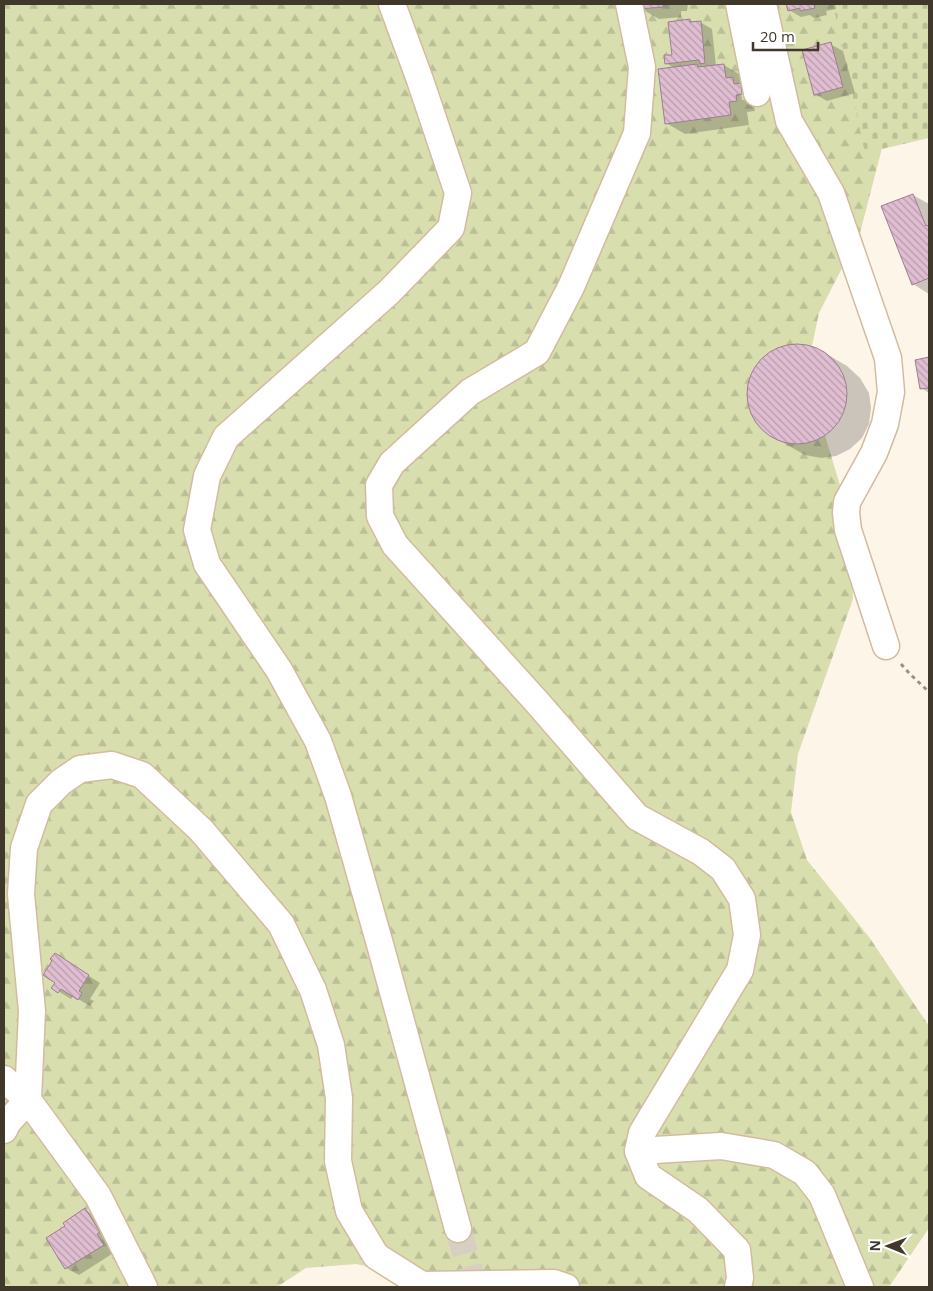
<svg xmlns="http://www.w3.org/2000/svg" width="933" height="1291" viewBox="0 0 933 1291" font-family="'Open Sans',sans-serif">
	<defs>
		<pattern id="forest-firs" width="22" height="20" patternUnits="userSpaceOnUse" patternTransform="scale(1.25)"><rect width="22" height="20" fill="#d9deae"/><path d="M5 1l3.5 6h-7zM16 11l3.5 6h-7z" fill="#bbbf96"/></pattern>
		<pattern id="cemetery-stones" width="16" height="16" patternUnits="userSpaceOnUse" patternTransform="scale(1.25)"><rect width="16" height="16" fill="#d9deae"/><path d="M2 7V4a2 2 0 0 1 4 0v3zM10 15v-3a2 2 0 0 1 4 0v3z" fill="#bbbf96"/></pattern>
		<pattern id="building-back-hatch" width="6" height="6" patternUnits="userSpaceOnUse" patternTransform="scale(1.25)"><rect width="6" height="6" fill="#e0bed2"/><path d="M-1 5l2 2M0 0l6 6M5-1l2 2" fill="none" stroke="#b79bab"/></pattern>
	</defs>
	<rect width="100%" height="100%" fill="#fef5e9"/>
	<polygon fill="url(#forest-firs)" points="4,4 878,4 888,125 860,233 819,313 809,360 821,422 842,492 851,562 853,599 798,754 791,812 807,860 869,937 929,1026 929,1228 889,1287 413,1287 395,1273 356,1264 306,1268 277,1287 4,1287"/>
	<polygon fill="url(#cemetery-stones)" points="833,4 929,4 929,138 865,153"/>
	<g fill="#0003" fill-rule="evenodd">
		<polygon points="641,4 688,4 687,11 681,11 681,17 659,19 640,8"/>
		<polygon points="787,4 835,4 836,9 826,11 827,15 814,18 810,15 801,17 789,10"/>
		<path d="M 690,20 L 695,23 L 700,22 L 712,29 L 716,66 L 724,65 L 742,76 L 754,105 L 755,111 L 747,112 L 749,125 L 685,134 L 666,123 L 674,68 L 666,63 L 673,56 ZM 740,87 L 742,87 L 744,100 L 742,100 Z"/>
		<polygon points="830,44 843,51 855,93 827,101 815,94"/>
		<polygon points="913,195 929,204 929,294 913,284"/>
		<polygon points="790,345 807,346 823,352 847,366 860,378 869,393 871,408 869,424 862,438 850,449 836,456 821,458 805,455 766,433 755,422 749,407 747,391 751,375 760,360 774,350"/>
		<polygon points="929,359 929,393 921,388 916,361"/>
		<polygon points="67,962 100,983 90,999 94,1001 90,1006 73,996 71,999 53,988"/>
		<polygon points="85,1210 97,1217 115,1252 79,1275 66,1268 48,1239 67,1227"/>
	</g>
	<g fill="url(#building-back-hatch)" stroke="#9e7e91">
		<polygon points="640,4 663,4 663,7 639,9"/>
		<polygon points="786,4 819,4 814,5 815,8 800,11 800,8 788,11"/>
		<polygon points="690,19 690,22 701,21 705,63 700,64 699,60 665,64 664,55 672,55 668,22"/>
		<polygon points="831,42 843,87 814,95 802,50"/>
		<polygon points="697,64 698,67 724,64 726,78 733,77 734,84 741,83 742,94 736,95 737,101 729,102 731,115 665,124 658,69"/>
		<polygon points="913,194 926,226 929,225 929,242 928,243 929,246 929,278 912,285 881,206"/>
		<circle cx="797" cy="394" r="50"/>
		<polygon points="929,357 929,388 920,389 915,360"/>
		<polygon points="55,953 89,975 79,991 82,993 78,1000 61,989 58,993 51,988 55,983 43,975 52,961 50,959"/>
		<polygon points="85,1208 100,1232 97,1234 104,1245 65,1269 46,1238 65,1226 63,1223"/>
	</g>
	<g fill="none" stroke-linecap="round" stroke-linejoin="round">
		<polyline stroke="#d8cfc3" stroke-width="26" stroke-dasharray="26 13" stroke-linecap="butt" points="458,1229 475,1287"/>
		<defs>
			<g id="minor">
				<polyline points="392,4 420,80 458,193 451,228 389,292 226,437 207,476 197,530 207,564 279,670 318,741 338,796 381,948 458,1229"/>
				<polyline points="629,4 642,67 637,133 571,287 537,352 470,392 392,463 379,485 380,516 395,545 536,701 637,817 701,852 723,869 742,899 747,935 740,970 642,1133 638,1151 648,1176 698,1210 737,1250 740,1278 738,1287"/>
				<polyline points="739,4 757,93"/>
				<polyline points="763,4 789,121 831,193 888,358 891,392 885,424 874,453 847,502 846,513 848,530 886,646"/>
				<polyline points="4,1079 28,1100 98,1196 144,1287"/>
				<polyline points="4,1130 8,1122 28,1100 32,1011 21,894 24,848 39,804 61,782 80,769 112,765 142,775 201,830 281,924 313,990 331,1045 339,1098 338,1161 349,1211 376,1256 422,1285 554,1283 566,1287"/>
				<polyline points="638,1151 721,1146 774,1155 805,1173 822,1195 860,1287"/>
			</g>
		</defs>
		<use href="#minor" stroke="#d2bc9e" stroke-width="29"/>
		<polyline stroke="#9a9185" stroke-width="3" stroke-dasharray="4 4" stroke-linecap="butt" points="901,664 910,674 929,692"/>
		<use href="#minor" stroke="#fff" stroke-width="26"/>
	</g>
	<rect width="933" height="1291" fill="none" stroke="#41382c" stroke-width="10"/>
	<g transform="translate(888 1246) rotate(271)" stroke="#ffffff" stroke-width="4" paint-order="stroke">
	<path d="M0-4L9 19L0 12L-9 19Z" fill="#41382c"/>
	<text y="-8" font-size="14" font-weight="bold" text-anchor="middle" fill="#41382c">N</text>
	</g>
	<path d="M753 42v8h65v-8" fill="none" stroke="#41382c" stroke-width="2.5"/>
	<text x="760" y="42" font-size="15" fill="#41382c" stroke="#ffffff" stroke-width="4" paint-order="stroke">20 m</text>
</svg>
